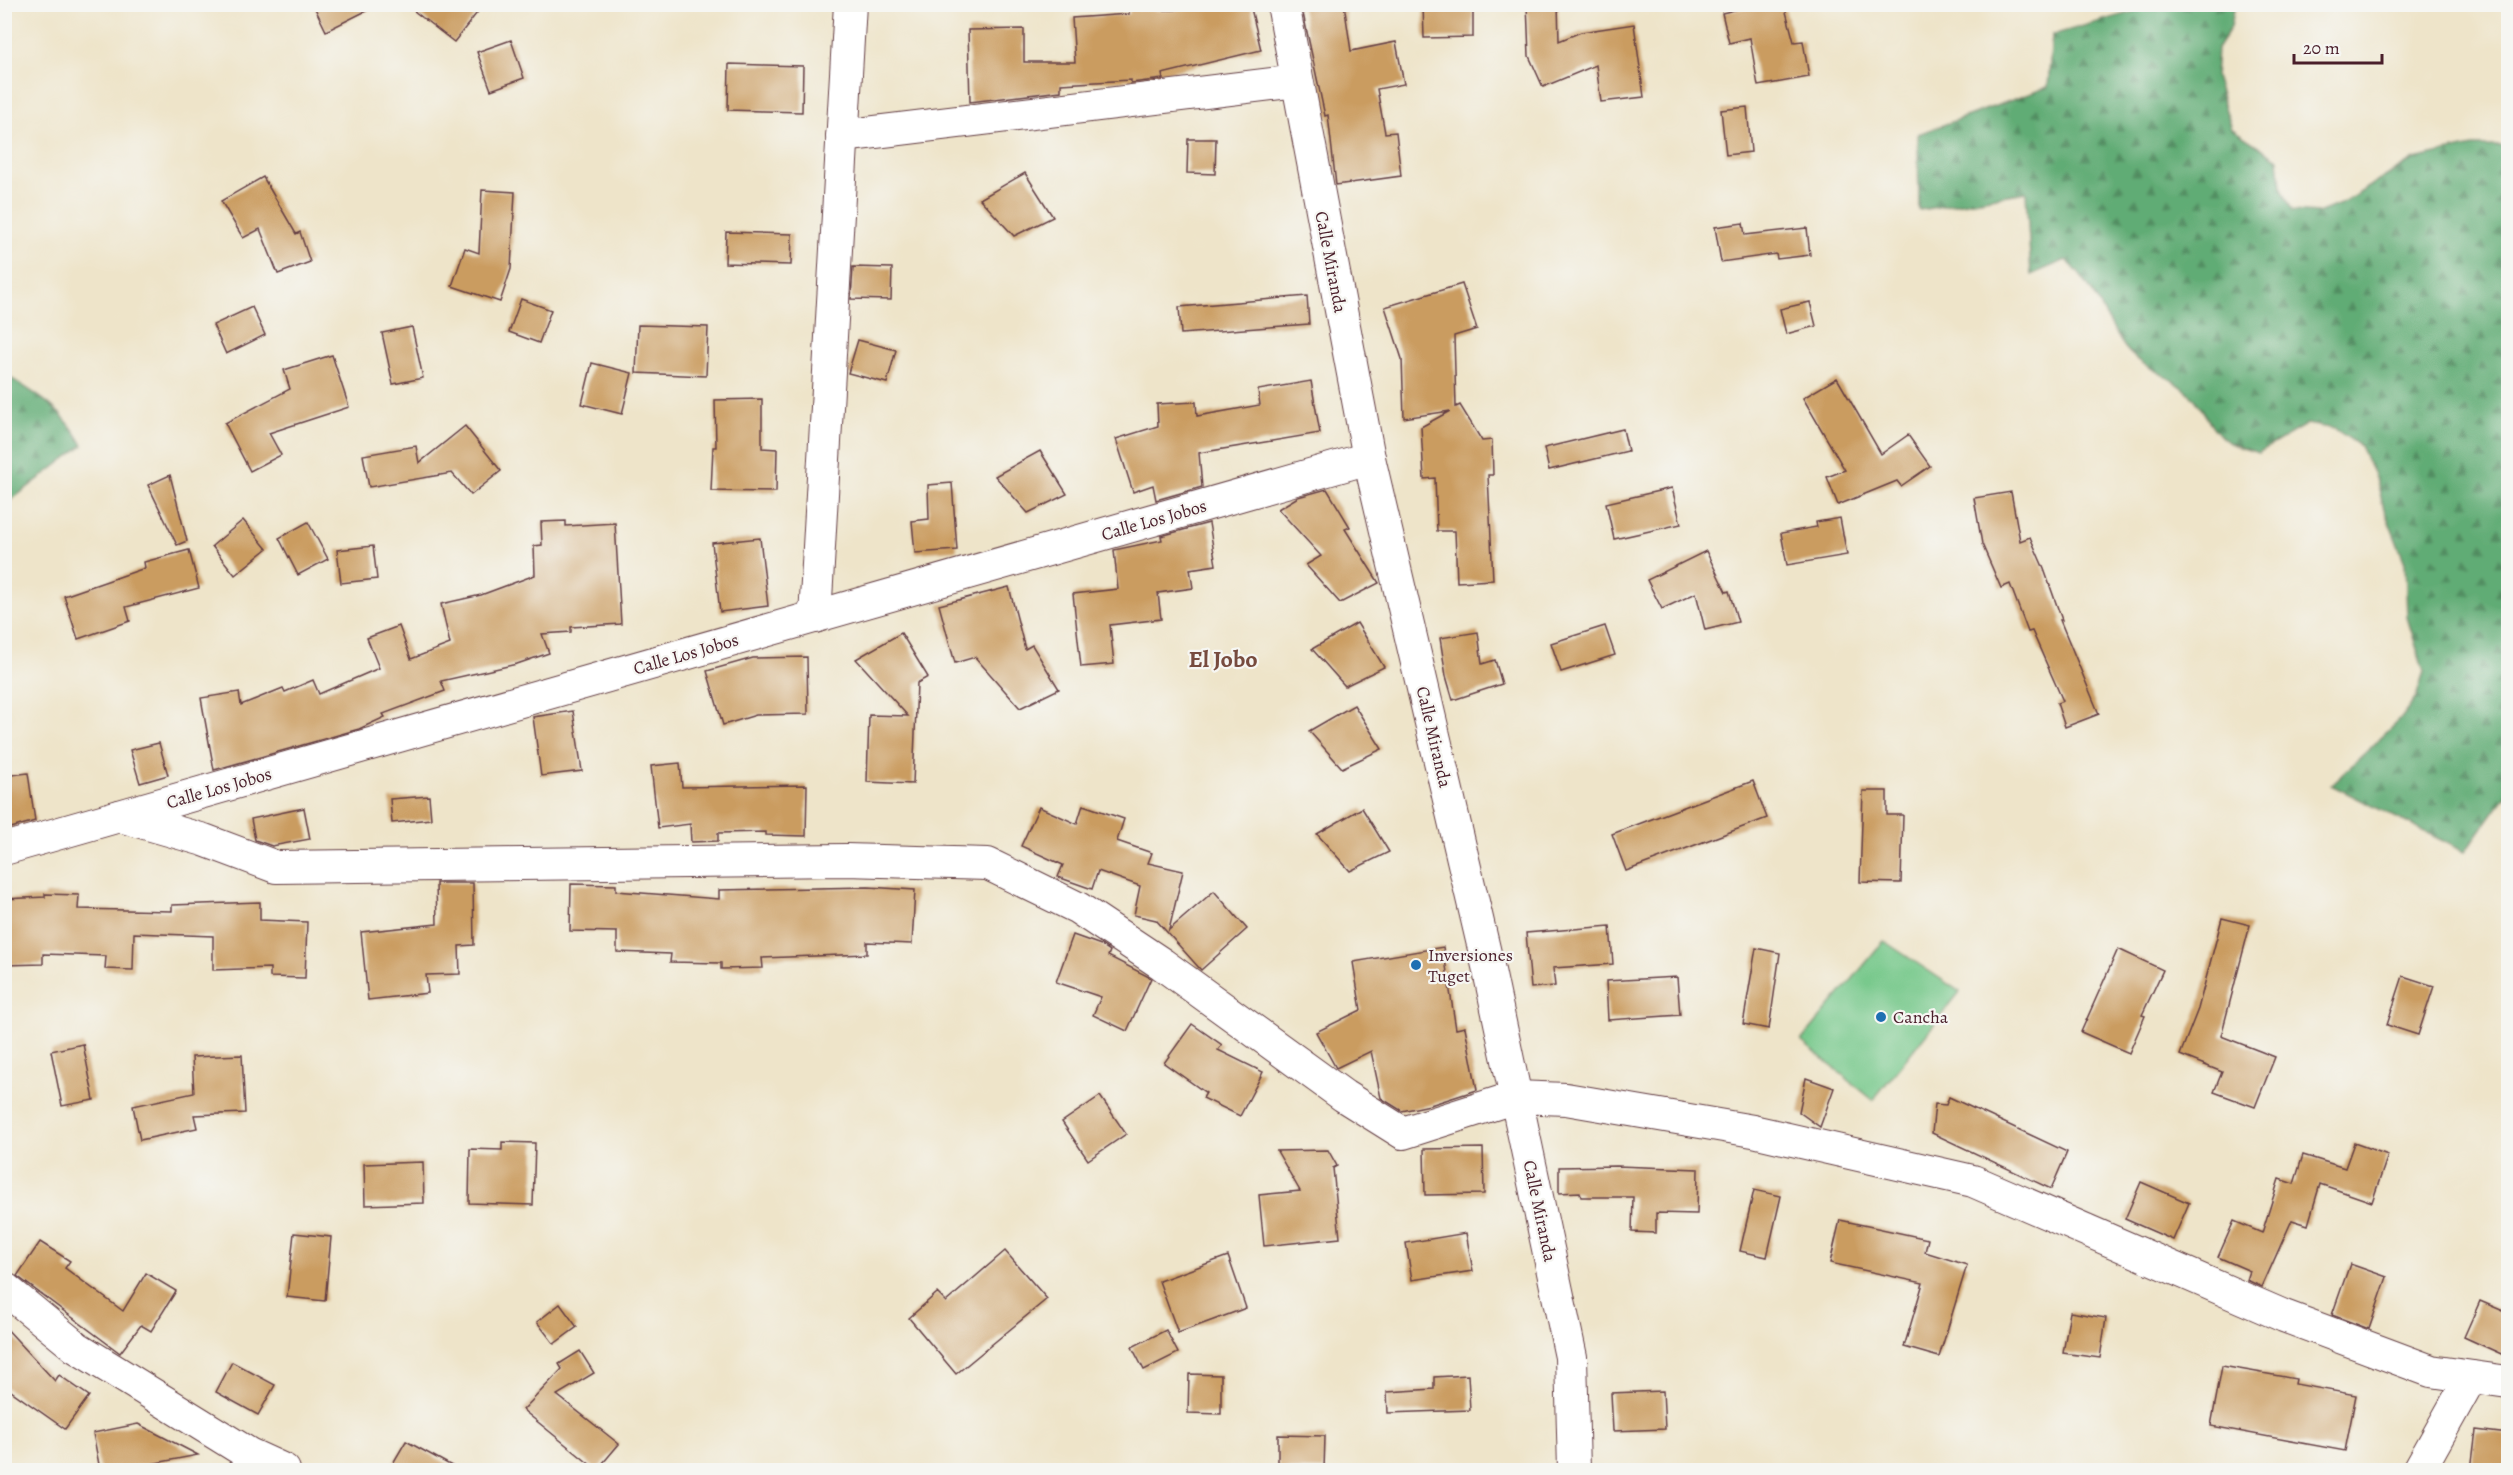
<svg xmlns="http://www.w3.org/2000/svg" width="2513" height="1475" viewBox="0 0 2513 1475" font-family="Alegreya,serif">
	<defs>
		<pattern id="forest-firs" width="22" height="20" patternUnits="userSpaceOnUse" patternTransform="scale(1.5)"><rect width="22" height="20" fill="#60ac75"/><path d="M5 1l3.5 6h-7zM16 11l3.5 6h-7z" fill="#518b60"/></pattern>
	</defs>
	<rect width="100%" height="100%" fill="#f6f6f2"/>
	<filter id="ink" filterUnits="userSpaceOnUse"><feTurbulence type="fractalNoise" baseFrequency=".0167" numOctaves="2"/><feDisplacementMap in="SourceGraphic" scale="12" xChannelSelector="R" yChannelSelector="G"/><feConvolveMatrix kernelMatrix="1 2 1 2 8 2 1 2 1" color-interpolation-filters="sRGB"/></filter>
	<filter id="wash" filterUnits="userSpaceOnUse"><feTurbulence type="fractalNoise" baseFrequency=".008" numOctaves="4" result="noise"/><feDisplacementMap in="SourceGraphic" scale="24" xChannelSelector="R" yChannelSelector="G"/><feGaussianBlur stdDeviation="1.35" result="paint"/><feColorMatrix in="noise" values="0 0 0 0 0 0 0 0 0 0 0 0 0 0 0 0 0 1.4 0 .05"/><feComposite in="paint" operator="in"/></filter>
	<g filter="url(#wash)">
		<rect width="100%" height="100%" fill="#eee4c9"/>
		<polygon fill="#75c789" stroke="#60735a" stroke-width="1.5" points="1884,941 1960,992 1873,1100 1801,1041"/>
		<g fill="url(#forest-firs)" stroke="#556650" stroke-width="1.5">
			<path d="M 2235,4 L 2231,27 L 2217,49 L 2215,77 L 2232,129 L 2278,159 L 2281,186 L 2292,211 L 2318,213 L 2343,203 L 2414,159 L 2473,146 L 2508,146 L 2508,792 L 2465,852 L 2331,785 L 2400,720 L 2416,698 L 2424,672 L 2407,617 L 2405,563 L 2384,509 L 2377,481 L 2360,446 L 2335,429 L 2307,424 L 2258,453 C 2248,449 2236,447 2228,442 C 2211,430 2206,413 2194,398 C 2175,375 2138,369 2122,343 C 2103,315 2092,283 2066,260 L 2031,275 L 2026,192 L 1919,210 L 1918,134 L 2048,87 L 2052,35 L 2156,5 Z"/>
			<path d="M 4,374 C 38,395 63,409 83,445 L 6,504 Z"/>
		</g>
		<g id="blocks">
			<g fill="#ca9c61">
				<polygon points="313,4 380,4 326,31"/>
				<polygon points="405,4 484,4 454,42"/>
				<polygon points="1194,4 1250,4 1261,50 1162,74 1163,79 1131,83 1131,80 1061,84 1061,91 970,102 968,30 1024,29 1024,62 1075,62 1072,18 1129,14 1129,10 1174,10"/>
				<polygon points="1301,4 1344,4 1351,51 1396,42 1404,84 1377,89 1385,133 1396,132 1401,176 1336,185 1328,115 1325,116"/>
				<polygon points="1423,4 1473,4 1473,37 1424,38"/>
				<polygon points="1527,4 1558,4 1559,41 1581,32 1634,24 1644,97 1601,102 1596,65 1543,87 1529,56"/>
				<polygon points="1759,4 1784,4 1794,42 1803,41 1809,77 1758,86 1750,38 1729,43 1722,13"/>
				<polygon points="511,40 524,78 491,90 477,52"/>
				<polygon points="729,64 803,66 802,112 728,110"/>
				<polygon points="1747,107 1751,152 1726,155 1721,110"/>
				<polygon points="1188,139 1216,139 1215,174 1187,173"/>
				<polygon points="1025,173 1053,217 1014,236 980,199"/>
				<polygon points="263,177 296,234 300,232 310,262 278,274 260,229 243,238 221,201"/>
				<polygon points="482,190 515,192 511,269 500,302 452,286 465,248 479,253"/>
				<polygon points="1743,223 1745,235 1807,228 1810,255 1777,259 1776,254 1721,262 1715,227"/>
				<polygon points="726,232 792,234 791,265 725,263"/>
				<polygon points="853,267 892,268 891,300 851,299"/>
				<polygon points="1462,284 1477,329 1454,336 1456,407 1460,405 1482,441 1492,440 1493,475 1488,475 1493,580 1457,582 1455,531 1437,531 1435,478 1424,479 1421,427 1450,411 1404,418 1402,359 1385,307"/>
				<polygon points="1307,296 1309,324 1181,334 1179,307"/>
				<polygon points="521,299 551,310 539,343 509,332"/>
				<polygon points="1810,302 1816,326 1786,334 1780,309"/>
				<polygon points="252,307 265,335 226,354 213,325"/>
				<polygon points="638,325 708,327 706,376 636,373"/>
				<polygon points="412,327 423,378 393,384 382,333"/>
				<polygon points="858,340 896,350 887,383 848,373"/>
				<polygon points="332,355 349,407 269,433 281,455 250,471 225,423 290,389 284,370"/>
				<polygon points="592,363 632,373 622,414 582,404"/>
				<polygon points="1837,378 1881,454 1908,435 1930,466 1901,486 1897,481 1838,505 1827,477 1845,470 1803,398"/>
				<polygon points="1311,381 1320,433 1199,453 1202,487 1156,500 1153,485 1133,492 1116,439 1158,426 1157,404 1196,402 1197,416 1260,405 1258,390"/>
				<polygon points="762,399 762,448 777,449 776,492 711,491 713,447 716,447 715,400"/>
				<polygon points="465,426 501,471 471,495 452,473 369,487 363,455 416,446 419,463"/>
				<polygon points="1623,429 1628,451 1549,470 1544,448"/>
				<polygon points="1040,451 1067,494 1028,513 995,476"/>
				<polygon points="170,475 187,541 177,545 148,485"/>
				<polygon points="952,483 957,550 915,553 912,521 929,519 928,485"/>
				<polygon points="1672,488 1681,524 1614,539 1606,503"/>
				<polygon points="1327,489 1350,527 1345,529 1379,583 1340,603 1306,565 1321,556 1278,509 1298,497"/>
				<polygon points="2011,492 2020,541 2030,537 2044,569 2062,620 2060,620 2099,714 2065,727 2057,703 2063,701 2032,631 2028,632 2010,584 2001,588 1982,544 1974,498"/>
				<polygon points="1840,518 1847,555 1787,565 1781,533 1817,527 1816,522"/>
				<polygon points="243,520 267,549 235,575 212,546"/>
				<polygon points="566,521 566,526 615,523 621,624 571,627 571,632 542,634 549,653 517,664 441,681 445,691 383,714 385,717 359,729 214,770 201,698 239,692 241,705 283,688 285,692 313,680 319,694 379,668 367,638 399,626 411,659 450,644 441,604 481,595 535,575 534,546 542,545 541,522"/>
				<polygon points="308,522 328,559 298,575 279,538"/>
				<polygon points="1209,523 1216,565 1190,569 1193,588 1158,593 1161,619 1110,625 1114,664 1081,667 1073,594 1118,589 1114,550 1162,540 1161,536"/>
				<polygon points="760,538 768,606 720,612 712,543"/>
				<polygon points="373,546 377,579 341,583 337,550"/>
				<polygon points="189,550 199,588 126,607 130,621 78,639 64,596 145,568 144,562"/>
				<polygon points="1706,551 1726,592 1729,591 1738,622 1705,630 1696,593 1662,609 1647,580"/>
				<polygon points="1009,587 1025,649 1032,645 1059,689 1020,708 975,657 955,663 939,605"/>
				<polygon points="1357,623 1384,667 1345,686 1312,649"/>
				<polygon points="1605,626 1615,655 1561,672 1551,643"/>
				<polygon points="1478,632 1482,664 1495,660 1502,684 1453,700 1446,676 1440,638"/>
				<polygon points="901,633 928,677 917,683 913,784 867,782 869,715 908,716 856,659"/>
				<polygon points="807,657 808,714 756,715 723,725 707,671 753,658"/>
				<polygon points="1354,705 1382,749 1342,768 1309,731"/>
				<polygon points="573,711 582,771 541,776 533,717"/>
				<polygon points="159,743 168,775 140,783 130,750"/>
				<polygon points="680,763 682,787 807,785 806,836 766,835 766,832 718,833 718,841 691,842 690,824 658,828 651,766"/>
				<polygon points="28,773 35,821 4,830 4,776"/>
				<polygon points="1753,781 1767,818 1626,871 1612,834"/>
				<polygon points="1863,791 1887,791 1887,815 1903,815 1901,883 1860,882"/>
				<polygon points="429,796 431,819 392,823 390,799"/>
				<polygon points="1083,805 1124,819 1117,841 1152,853 1148,863 1183,871 1169,930 1214,891 1247,929 1201,970 1156,920 1134,915 1140,886 1098,871 1092,889 1058,877 1063,865 1021,846 1039,807 1077,824"/>
				<polygon points="304,808 310,839 272,846 255,840 251,819"/>
				<polygon points="1362,808 1389,852 1350,871 1317,834"/>
				<polygon points="436,883 473,883 474,945 459,946 460,974 426,975 428,993 368,1000 361,932 437,924"/>
				<polygon points="571,884 616,885 616,891 719,899 719,890 868,887 915,890 912,944 867,942 867,954 762,958 763,968 721,969 721,963 670,962 671,954 617,952 617,932 570,931"/>
				<polygon points="45,894 79,895 78,909 172,911 172,905 260,902 260,920 307,922 305,978 270,977 270,968 213,970 213,936 134,933 133,970 105,969 106,956 43,954 43,964 4,965 4,899 45,897"/>
				<polygon points="2222,918 2250,925 2221,1036 2275,1057 2255,1107 2214,1092 2222,1072 2180,1055 2198,1009"/>
				<polygon points="1610,926 1613,964 1553,968 1555,986 1531,988 1526,933"/>
				<polygon points="1073,935 1101,945 1110,951 1108,956 1151,978 1127,1031 1093,1015 1101,997 1056,982"/>
				<polygon points="1443,947 1456,1029 1465,1027 1477,1090 1430,1105 1402,1111 1381,1098 1371,1051 1336,1068 1316,1032 1361,1010 1353,962"/>
				<polygon points="1756,948 1780,953 1769,1029 1743,1024"/>
				<polygon points="2118,949 2163,970 2142,1015 2145,1016 2129,1053 2081,1032"/>
				<polygon points="2403,976 2434,986 2418,1035 2387,1025"/>
				<polygon points="1677,977 1680,1015 1608,1020 1606,981"/>
				<polygon points="1192,1024 1222,1045 1218,1050 1263,1072 1240,1116 1203,1098 1206,1093 1164,1063"/>
				<polygon points="83,1044 94,1100 62,1106 51,1051"/>
				<polygon points="242,1055 245,1113 194,1115 197,1128 140,1140 133,1106 194,1093 192,1057"/>
				<polygon points="1806,1078 1834,1088 1820,1127 1799,1112"/>
				<polygon points="1100,1096 1126,1134 1088,1160 1062,1122"/>
				<polygon points="1949,1097 2067,1152 2051,1189 1932,1133 1935,1104 1946,1105"/>
				<polygon points="502,1142 535,1143 533,1205 469,1203 470,1149 502,1150"/>
				<polygon points="2354,1143 2388,1155 2372,1202 2320,1184 2308,1225 2292,1220 2262,1287 2247,1280 2250,1271 2218,1257 2234,1221 2262,1233 2279,1179 2294,1184 2303,1155 2345,1168"/>
				<polygon points="1483,1148 1484,1194 1425,1195 1424,1149"/>
				<polygon points="1328,1150 1337,1166 1333,1168 1340,1238 1264,1246 1259,1195 1300,1191 1277,1151"/>
				<polygon points="423,1162 424,1203 365,1205 364,1164"/>
				<polygon points="1617,1166 1698,1169 1697,1214 1656,1213 1656,1233 1632,1232 1633,1197 1581,1197 1580,1192 1559,1193 1559,1167"/>
				<polygon points="2141,1182 2189,1203 2173,1240 2125,1219"/>
				<polygon points="1754,1190 1781,1196 1767,1257 1740,1251"/>
				<polygon points="1840,1220 1928,1239 1925,1252 1967,1265 1939,1357 1904,1347 1923,1283 1830,1263"/>
				<polygon points="294,1233 331,1237 325,1301 287,1297"/>
				<polygon points="1466,1233 1473,1271 1412,1280 1406,1243"/>
				<polygon points="40,1242 70,1261 65,1268 123,1311 146,1273 176,1291 151,1331 141,1325 120,1353 17,1276"/>
				<polygon points="1005,1251 1047,1299 956,1374 909,1318 937,1293 946,1302"/>
				<polygon points="1228,1256 1246,1308 1178,1333 1159,1281"/>
				<polygon points="2350,1264 2387,1277 2369,1329 2332,1315"/>
				<polygon points="2480,1301 2508,1313 2508,1357 2464,1337"/>
				<polygon points="560,1304 577,1327 554,1344 537,1322"/>
				<polygon points="2070,1312 2106,1318 2100,1358 2063,1353"/>
				<polygon points="4,1326 55,1381 59,1375 89,1396 65,1429 4,1386"/>
				<polygon points="1166,1330 1178,1353 1144,1370 1132,1347"/>
				<polygon points="580,1351 594,1373 557,1395 619,1444 597,1470 523,1410 562,1369 559,1364"/>
				<polygon points="232,1362 275,1385 258,1415 216,1392"/>
				<polygon points="2222,1366 2296,1379 2295,1384 2356,1395 2345,1451 2211,1426"/>
				<polygon points="1189,1374 1221,1375 1221,1414 1188,1413"/>
				<polygon points="1468,1375 1470,1410 1388,1413 1387,1392 1434,1389 1434,1377"/>
				<polygon points="1663,1391 1665,1429 1613,1431 1611,1393"/>
				<polygon points="138,1424 198,1455 119,1470 100,1470 93,1433"/>
				<polygon points="2476,1430 2508,1434 2508,1470 2471,1470"/>
				<polygon points="1278,1435 1325,1436 1324,1470 1278,1470"/>
				<polygon points="406,1441 459,1470 389,1470"/>
			</g>
		</g>
	</g>
	<g filter="url(#ink)">
		<use href="#blocks" fill-opacity="0" stroke="#633d43" stroke-width="1.5"/>
		<g fill="none" stroke-linecap="round" stroke-linejoin="round">
			<defs>
				<g id="minor">
					<polyline points="1283,4 1369,458 1488,966 1571,1357 1574,1470"/>
					<polyline points="842,136 1297,81"/>
					<polyline points="815,617 850,4"/>
					<polyline points="120,816 204,840 276,867 846,860 988,864 1078,908 1162,964 1344,1096 1403,1133 1516,1097 1566,1099 1753,1131 1973,1181 2284,1316 2431,1371 2508,1382"/>
					<polyline points="4,849 1369,458"/>
					<polyline points="4,1288 76,1347 249,1454 284,1470"/>
					<polyline points="2419,1470 2471,1377"/>
				</g>
			</defs>
			<use href="#minor" stroke="#633d43" stroke-width="34"/>
			<use href="#minor" stroke="#fff" stroke-width="32"/>
		</g>
	</g>
	<g fill="#1f6fb2" stroke="#f6f6f2" stroke-width="2">
		<circle cx="1416" cy="965" r="6"/>
		<circle cx="1881" cy="1017" r="6"/>
	</g>
	<g text-anchor="middle" dominant-baseline="central" stroke-width="4.5" stroke-linejoin="round" paint-order="stroke">
		<g font-size="18" fill="#4a1f2b" stroke="#f6f6f2">
			<text transform="translate(1331 262) rotate(79)">Calle Miranda</text>
			<text transform="translate(1154 520) rotate(-16)">Calle Los Jobos</text>
			<text transform="translate(686 654) rotate(-16)">Calle Los Jobos</text>
			<text transform="translate(1434 737) rotate(77)">Calle Miranda</text>
			<text transform="translate(219 788) rotate(-16)">Calle Los Jobos</text>
			<text transform="translate(1540 1211) rotate(78)">Calle Miranda</text>
		</g>
		<g font-size="18" fill="#4a1f2b" stroke="#f6f6f2" text-anchor="start">
			<text x="1428" y="955">Inversiones<tspan x="1428" dy="21">Tuget</tspan></text>
			<text x="1893" y="1017">Cancha</text>
		</g>
		<g font-size="24" font-weight="bold" fill="#774b3e" stroke="#f6f6f2">
			<text x="1223" y="659">El Jobo</text>
		</g>
	</g>
	<rect width="2513" height="1475" fill="none" stroke="#f6f6f2" stroke-width="24"/>
	<path d="M2294 54v9h88v-9" fill="none" stroke="#4a1f2b" stroke-width="3"/>
	<text x="2303" y="54" font-size="18" fill="#4a1f2b" stroke="#f6f6f2" stroke-width="4.5" paint-order="stroke">20 m</text>
</svg>
